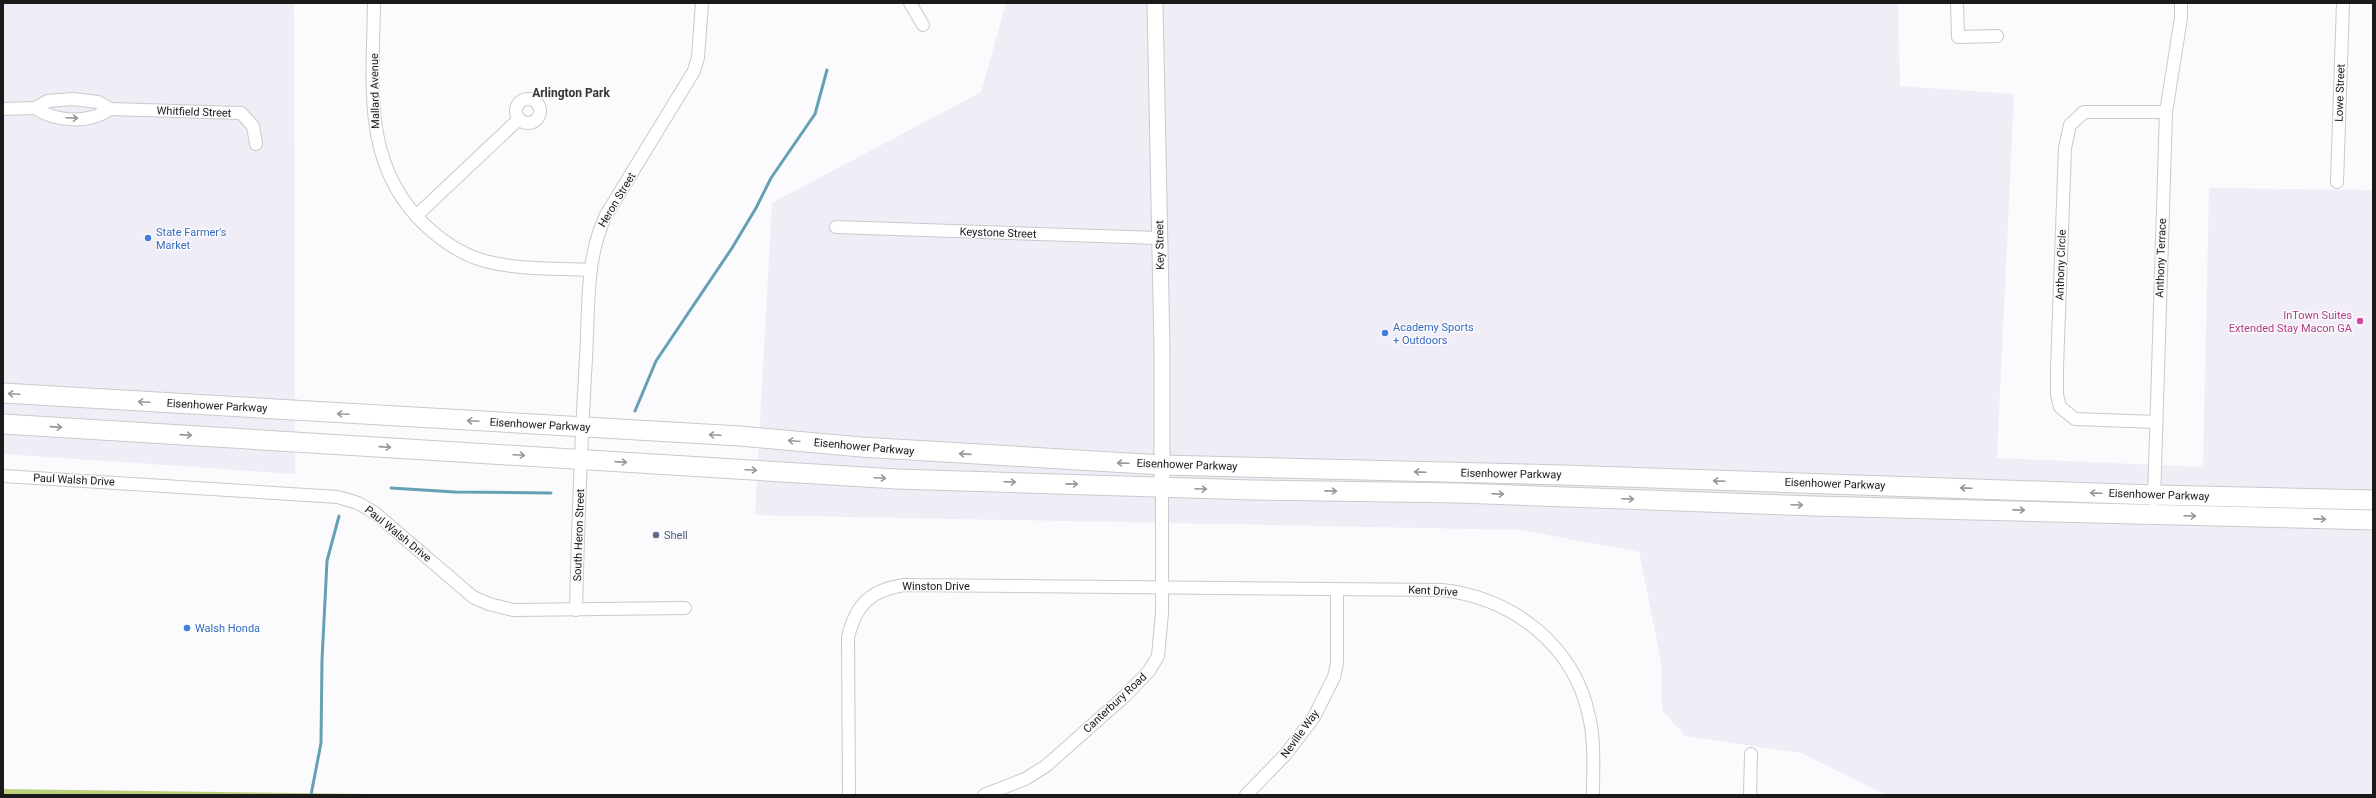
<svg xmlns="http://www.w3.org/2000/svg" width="2376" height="798" viewBox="0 0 2376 798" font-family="Roboto,sans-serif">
	<rect width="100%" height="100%" fill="#fbfafd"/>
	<g fill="#f0edf7">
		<polygon points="3,3 294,3 295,474 3,454"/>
		<polygon points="1006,3 1898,3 1900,86 2014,94 1997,458 2203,467 2209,188 2373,190 2373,795 1886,795 1801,753 1685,736 1662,710 1661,662 1639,552 1521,530 755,515 772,203 981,92"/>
	</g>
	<polygon fill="#bcd17e" points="3,789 374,794 374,795 3,795"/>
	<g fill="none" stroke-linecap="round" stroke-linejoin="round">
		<g stroke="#66a0b4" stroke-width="3">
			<polyline points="635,411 656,361 732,248 756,208 771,178 815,114 827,70"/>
			<polyline points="391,488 455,492 551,493"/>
			<polyline points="311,795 321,743 322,660 327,561 339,516"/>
		</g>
		<defs>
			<g id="minor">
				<path d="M 374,3 C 373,84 361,164 425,225 C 442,241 463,255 485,261 C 519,270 556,268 591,270"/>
				<polyline points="910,3 923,25"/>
				<polyline points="1957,3 1958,37 1997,36"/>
				<circle cx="528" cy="111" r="12"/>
				<path d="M 35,108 C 56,122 89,124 110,109"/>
				<polyline points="3,109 35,108 48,101 73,99 98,102 110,109 241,113 253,126 256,144"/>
				<polyline points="2337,182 2343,3"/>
				<polyline points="416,216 519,119"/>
				<polyline points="836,227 1159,238"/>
				<polyline points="2156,422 2075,419 2060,407 2057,395 2057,368 2065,148 2070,125 2084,112 2166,112"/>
				<polyline points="3,476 338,497 358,503 375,513 473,597 489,604 513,610 685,608"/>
				<polyline points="2154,500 2166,112 2181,18 2181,3"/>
				<path d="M 576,610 C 578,526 581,442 586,358 C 589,310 585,259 606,215 L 694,71 L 698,57 L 702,3"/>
				<path d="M 849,795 L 848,637 C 856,604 871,590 904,585 L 1442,590 C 1513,598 1574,645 1589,716 C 1595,741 1593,769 1593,795"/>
				<polyline points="984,795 1025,779 1046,766 1126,695 1149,671 1158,656 1162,613 1162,487"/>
				<polyline points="1246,795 1285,755 1314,717 1334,677 1337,663 1337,590"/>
				<polyline points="1750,795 1751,754"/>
			</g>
			<polyline id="tertiary" points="1155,3 1162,350 1162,487"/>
			<g id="primary">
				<polyline points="3,393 740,436 861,447 1162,465 1563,475 2155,495 2373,500"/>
				<polyline points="3,424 897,479 1253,490 1459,493 1814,506 2373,520"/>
			</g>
		</defs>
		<use href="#minor" stroke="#cac9cc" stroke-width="14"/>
		<use href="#tertiary" stroke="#cac9cc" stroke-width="17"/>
		<use href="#primary" stroke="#cac9cc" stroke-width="21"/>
		<use href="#minor" stroke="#fff" stroke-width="12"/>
		<use href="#tertiary" stroke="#fff" stroke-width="15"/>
		<use href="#primary" stroke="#fff" stroke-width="19"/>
	</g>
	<defs><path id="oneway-shaft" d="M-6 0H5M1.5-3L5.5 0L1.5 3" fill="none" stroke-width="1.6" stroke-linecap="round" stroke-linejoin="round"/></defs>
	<g stroke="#989898">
		<use href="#oneway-shaft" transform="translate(72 118) rotate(2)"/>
		<use href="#oneway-shaft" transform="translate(14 394) rotate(-177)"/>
		<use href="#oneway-shaft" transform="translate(144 402) rotate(-177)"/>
		<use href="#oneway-shaft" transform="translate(343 414) rotate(-177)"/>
		<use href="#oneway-shaft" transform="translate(473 421) rotate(-177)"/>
		<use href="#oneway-shaft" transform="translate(56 427) rotate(4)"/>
		<use href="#oneway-shaft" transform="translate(186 435) rotate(4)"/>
		<use href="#oneway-shaft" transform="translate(715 435) rotate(-177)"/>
		<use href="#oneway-shaft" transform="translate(794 441) rotate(-175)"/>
		<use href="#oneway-shaft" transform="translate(385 447) rotate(4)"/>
		<use href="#oneway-shaft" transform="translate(965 454) rotate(-176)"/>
		<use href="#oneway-shaft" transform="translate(519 455) rotate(3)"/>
		<use href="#oneway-shaft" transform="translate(621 462) rotate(4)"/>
		<use href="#oneway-shaft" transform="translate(1123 463) rotate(-178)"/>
		<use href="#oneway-shaft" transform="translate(751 470) rotate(3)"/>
		<use href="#oneway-shaft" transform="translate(1420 472) rotate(-178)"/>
		<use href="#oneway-shaft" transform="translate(880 478) rotate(3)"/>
		<use href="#oneway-shaft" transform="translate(1719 481) rotate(-178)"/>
		<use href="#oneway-shaft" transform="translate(1010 482) rotate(2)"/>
		<use href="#oneway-shaft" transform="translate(1072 484) rotate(1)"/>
		<use href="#oneway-shaft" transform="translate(1966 488) rotate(-178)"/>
		<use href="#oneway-shaft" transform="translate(1201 489) rotate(2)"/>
		<use href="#oneway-shaft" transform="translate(1331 491) rotate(1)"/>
		<use href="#oneway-shaft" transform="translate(2096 493) rotate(-178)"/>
		<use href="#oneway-shaft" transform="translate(1498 494) rotate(2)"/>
		<use href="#oneway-shaft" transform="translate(1628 499) rotate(2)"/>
		<use href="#oneway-shaft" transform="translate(1797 505) rotate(2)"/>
		<use href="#oneway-shaft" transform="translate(2019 510) rotate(1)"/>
		<use href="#oneway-shaft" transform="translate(2190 516) rotate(2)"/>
		<use href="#oneway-shaft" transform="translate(2320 519) rotate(1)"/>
	</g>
	<g fill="#3f7fe0" stroke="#fbfafd" stroke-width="1.5">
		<circle cx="148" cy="238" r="4"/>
		<circle cx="1385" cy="333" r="4"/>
		<circle cx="187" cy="628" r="4"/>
	</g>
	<circle fill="#d1479c" stroke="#fbfafd" stroke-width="1.5" cx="2360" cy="321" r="4"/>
	<circle fill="#5c6f8a" stroke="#fbfafd" stroke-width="1.5" cx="656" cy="535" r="4"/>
	<g text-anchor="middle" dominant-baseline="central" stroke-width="3" stroke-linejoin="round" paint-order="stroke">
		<g font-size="11" fill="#1a1a1b" stroke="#fbfafd">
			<text transform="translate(375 91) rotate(-91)">Mallard Avenue</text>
			<text transform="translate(2340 93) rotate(-88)">Lowe Street</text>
			<text transform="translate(194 112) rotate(2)">Whitfield Street</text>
			<text transform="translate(617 200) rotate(-59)">Heron Street</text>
			<text transform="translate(998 233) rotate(2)">Keystone Street</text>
			<text transform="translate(1160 245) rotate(-91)">Key Street</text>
			<text transform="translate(2161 258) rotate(-88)">Anthony Terrace</text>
			<text transform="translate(2061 265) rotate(-88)">Anthony Circle</text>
			<text transform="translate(217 406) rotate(3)">Eisenhower Parkway</text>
			<text transform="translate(540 425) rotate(3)">Eisenhower Parkway</text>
			<text transform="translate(864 447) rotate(5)">Eisenhower Parkway</text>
			<text transform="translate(1187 465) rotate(2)">Eisenhower Parkway</text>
			<text transform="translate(1511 474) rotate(1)">Eisenhower Parkway</text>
			<text transform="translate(74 480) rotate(3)">Paul Walsh Drive</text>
			<text transform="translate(1835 484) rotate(2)">Eisenhower Parkway</text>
			<text transform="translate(2159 495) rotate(2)">Eisenhower Parkway</text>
			<text transform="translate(398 534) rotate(39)">Paul Walsh Drive</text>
			<text transform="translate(579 535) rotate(-88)">South Heron Street</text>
			<text x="936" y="586">Winston Drive</text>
			<text transform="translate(1433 591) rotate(3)">Kent Drive</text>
			<text transform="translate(1115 703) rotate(-43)">Canterbury Road</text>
			<text transform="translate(1300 734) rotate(-54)">Neville Way</text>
		</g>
		<g font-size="11" fill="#366cbe" stroke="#fbfafd" text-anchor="start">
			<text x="156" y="232">State Farmer's<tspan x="156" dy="13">Market</tspan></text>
			<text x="1393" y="327">Academy Sports<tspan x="1393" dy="13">+ Outdoors</tspan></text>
			<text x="195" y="628">Walsh Honda</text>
		</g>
		<g font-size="11" fill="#b23c85" stroke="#fbfafd" text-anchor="end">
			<text x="2352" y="315">InTown Suites<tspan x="2352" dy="13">Extended Stay Macon GA</tspan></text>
		</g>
		<g font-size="11" fill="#4e5e75" stroke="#fbfafd" text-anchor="start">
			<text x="664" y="535">Shell</text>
		</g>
		<g font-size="12" font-weight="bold" fill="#353537" stroke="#fbfafd">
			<text x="571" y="93">Arlington Park</text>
		</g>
	</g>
	<rect width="2376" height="798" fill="none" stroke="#1a1a1b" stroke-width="8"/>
</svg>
